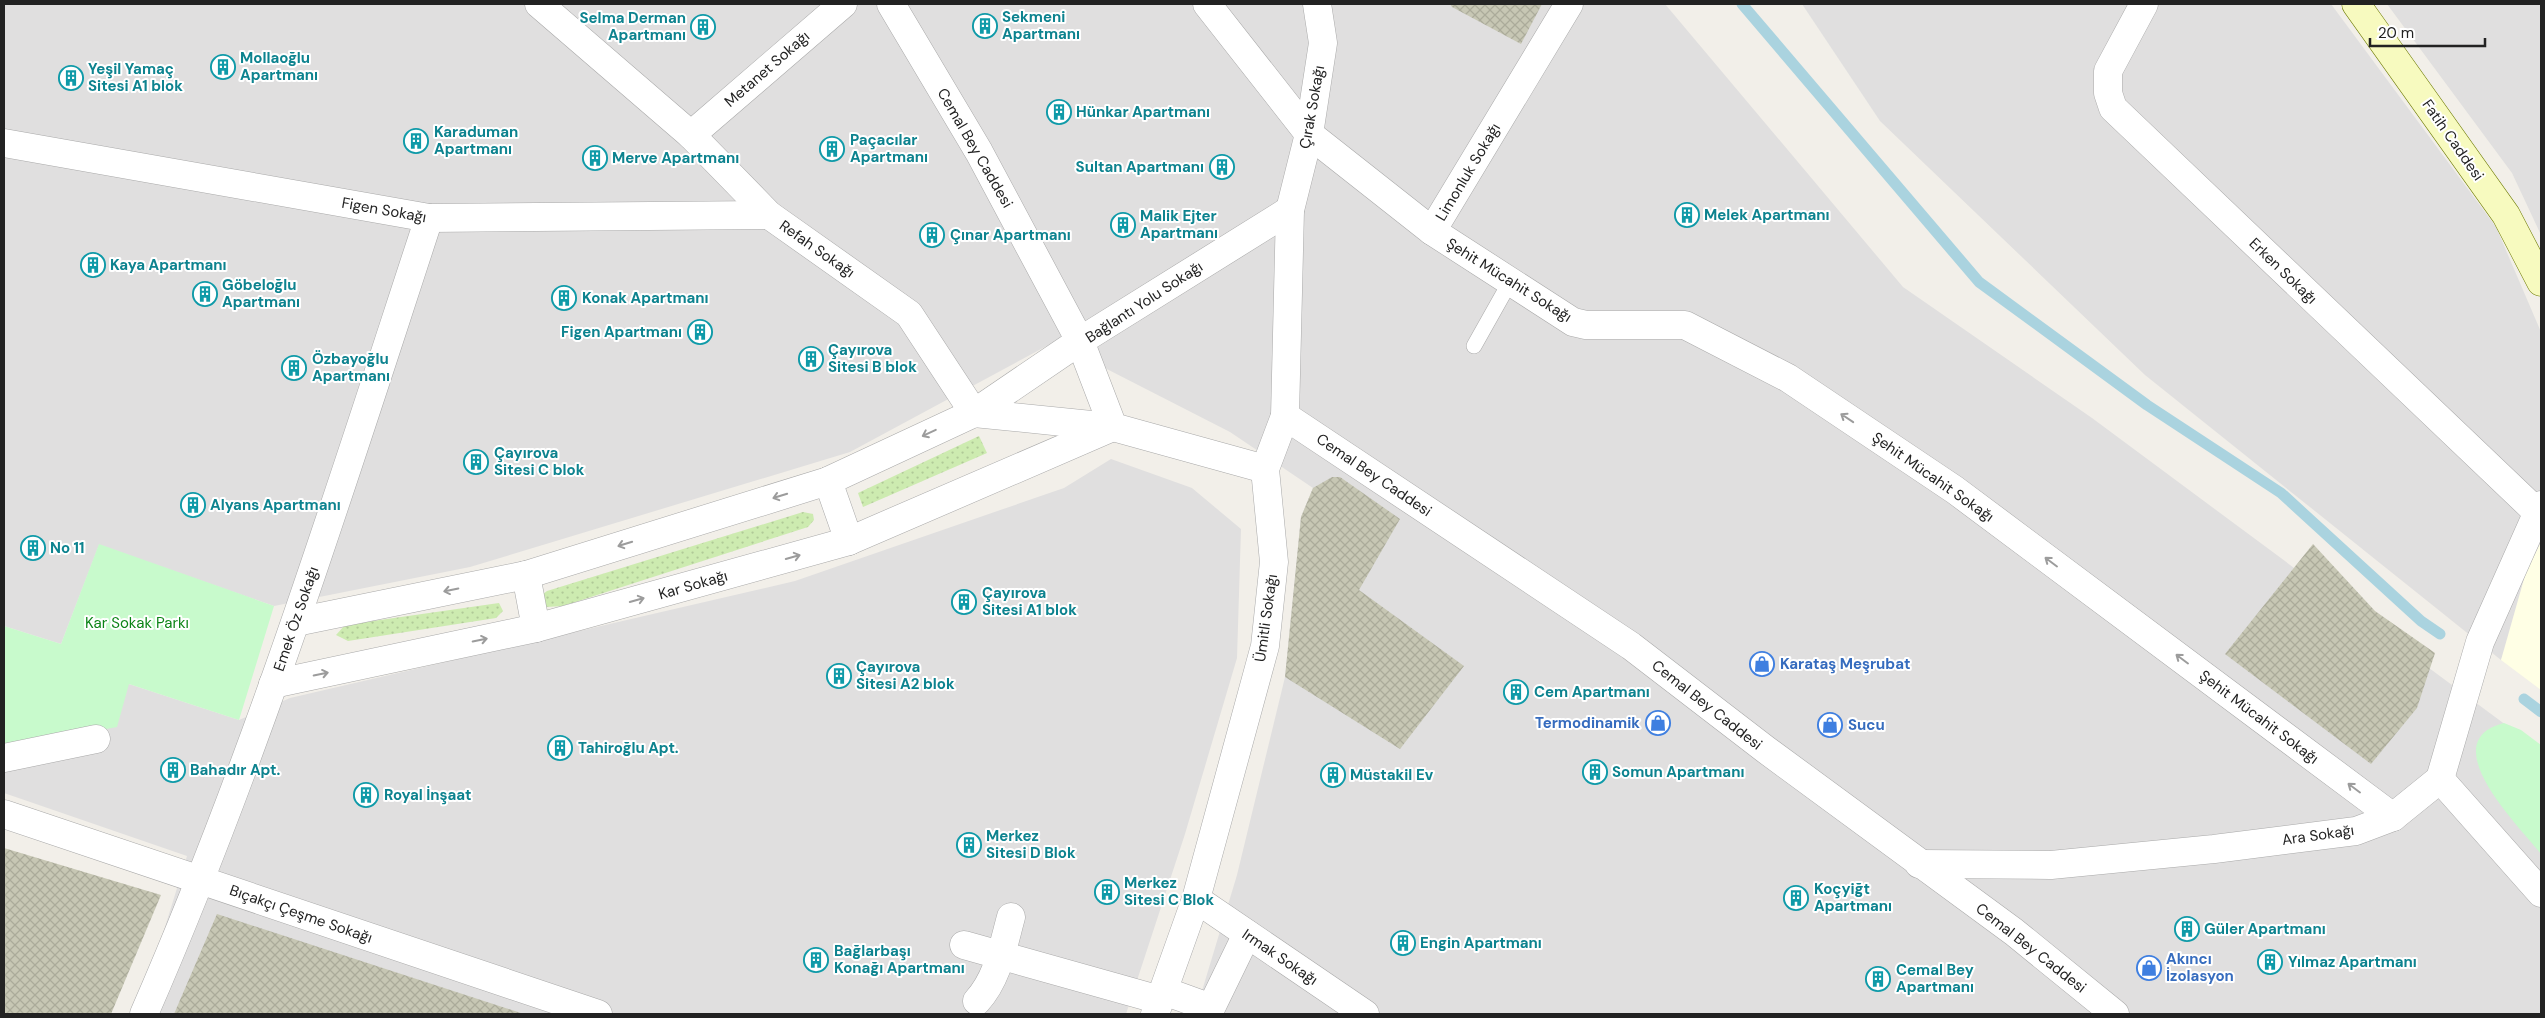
<svg xmlns="http://www.w3.org/2000/svg" width="2545" height="1018" viewBox="0 0 2545 1018" font-family="'DM Sans',sans-serif">
	<defs>
		<pattern id="construction-cross-hatch" width="8" height="8" patternUnits="userSpaceOnUse" patternTransform="scale(1.25)"><rect width="8" height="8" fill="#c7c7b4"/><path d="M0 0l8 8M0 8l8-8" fill="none" stroke="#abab9a"/></pattern>
		<pattern id="grass-dots" width="8" height="8" patternUnits="userSpaceOnUse" patternTransform="scale(1.25)"><rect width="8" height="8" fill="#cdebb0"/><path d="M2 2h.1M6 6h.1" fill="none" stroke="#b0c997" stroke-width="1.8" stroke-linecap="round"/></pattern>
	</defs>
	<rect width="100%" height="100%" fill="#f2efe9"/>
	<g fill="#e0dfdf">
		<polygon points="4,4 1665,4 1903,287 2092,418 2541,751 2541,1014 1195,1014 1237,875 1285,677 1301,517 1313,488 1230,432 1054,342 850,452 470,567 274,606 99,545 61,644 4,626"/>
		<polygon points="1802,4 2331,4 2496,227 2541,332 2541,556 2501,660 2145,375 1880,121"/>
		<polygon points="2387,4 2541,4 2541,235 2512,173"/>
		<polygon points="1111,459 1192,488 1241,529 1237,658 1185,834 1126,1014 138,1014 187,856 4,793 4,748 129,684 239,720 290,698 795,581 1064,488"/>
	</g>
	<polygon fill="#ffffe5" points="2541,542 2541,690 2501,660 2526,572"/>
	<g fill="url(#construction-cross-hatch)">
		<polygon points="1450,4 1542,4 1521,44 1452,7"/>
		<polygon points="1332,477 1340,477 1400,519 1359,590 1464,666 1400,749 1285,677 1301,517 1313,488"/>
		<polygon points="2313,544 2375,611 2435,653 2417,708 2371,764 2225,654"/>
		<polygon points="4,848 161,895 111,1014 4,1014"/>
		<polygon points="217,914 524,1014 174,1014"/>
	</g>
	<g fill="url(#grass-dots)">
		<polygon points="979,436 987,453 863,507 858,493"/>
		<polygon points="803,512 813,514 814,520 808,527 563,606 546,607 539,597 547,591"/>
		<polygon points="499,603 503,611 496,618 348,641 336,635 345,625"/>
	</g>
	<g fill="#c8facc">
		<polygon points="99,544 274,606 239,720 129,684 117,727 4,748 4,626 61,644"/>
		<path d="M 2504,723 L 2521,730 L 2541,745 L 2541,854 C 2519,826 2432,741 2504,723 Z"/>
	</g>
	<g fill="none" stroke-linecap="round" stroke-linejoin="round">
		<g stroke="#aad3df" stroke-width="11">
			<polyline points="1742,4 1979,282 2147,405 2281,493 2421,621 2440,634"/>
			<polyline points="2524,699 2541,712"/>
		</g>
		<defs>
			<polyline id="service" points="1474,346 1510,282"/>
			<g id="minor">
				<polyline points="539,4 691,135 769,215 909,314 974,413 1111,427"/>
				<polyline points="1207,4 1309,134 1432,231 1569,4"/>
				<polyline points="2144,4 2108,71 2108,93 2113,108 2537,512"/>
				<polyline points="691,135 843,4"/>
				<polyline points="4,143 429,218 769,215"/>
				<polyline points="1432,231 1573,322 1586,325 1685,325 1788,378 1955,490 2393,817"/>
				<polyline points="1285,416 1631,646 1765,749 2014,932 2115,1014"/>
				<polyline points="1265,469 1113,427 1080,341 1290,210"/>
				<polyline points="828,481 849,541"/>
				<polyline points="526,575 536,628"/>
				<polyline points="296,622 526,575 828,481 974,413 1080,341 979,152 891,4"/>
				<polyline points="273,684 536,628 849,541 1113,427"/>
				<polyline points="4,758 96,739"/>
				<polyline points="2440,779 2541,893"/>
				<polyline points="4,814 598,1014"/>
				<polyline points="1919,864 2051,865 2214,849 2356,831 2393,817 2440,779 2480,642 2541,505"/>
				<polyline points="1196,899 1365,1014"/>
				<polyline points="964,945 1160,1000"/>
				<polyline points="1164,991 1211,1008 1247,934"/>
				<path d="M 977,1001 C 998,978 1003,946 1011,917"/>
				<path d="M 144,1014 C 257,756 341,486 429,218"/>
				<polyline points="1155,1014 1196,899 1265,646 1274,562 1265,469 1285,416 1290,210 1309,134 1323,43 1317,4"/>
			</g>
			<polyline id="secondary" points="2356,4 2506,215 2541,282"/>
		</defs>
		<use href="#service" stroke="#a9a9a9" stroke-width="16"/>
		<use href="#minor" stroke="#a9a9a9" stroke-width="29"/>
		<use href="#secondary" stroke="#707d05" stroke-width="29"/>
		<use href="#service" stroke="#fff" stroke-width="15"/>
		<use href="#minor" stroke="#fff" stroke-width="28"/>
		<use href="#secondary" stroke="#f7fabf" stroke-width="28"/>
	</g>
	<defs><path id="oneway-shaft" d="M-6 0H5M1.5-3L5.5 0L1.5 3" fill="none" stroke-width="1.6" stroke-linecap="round" stroke-linejoin="round" transform="scale(1.25)"/></defs>
	<g stroke="#9c9c9c">
		<use href="#oneway-shaft" transform="translate(1847 418) rotate(-146)"/>
		<use href="#oneway-shaft" transform="translate(929 433) rotate(155)"/>
		<use href="#oneway-shaft" transform="translate(780 496) rotate(163)"/>
		<use href="#oneway-shaft" transform="translate(625 544) rotate(163)"/>
		<use href="#oneway-shaft" transform="translate(793 557) rotate(-16)"/>
		<use href="#oneway-shaft" transform="translate(2051 562) rotate(-143)"/>
		<use href="#oneway-shaft" transform="translate(451 590) rotate(168)"/>
		<use href="#oneway-shaft" transform="translate(637 600) rotate(-16)"/>
		<use href="#oneway-shaft" transform="translate(480 640) rotate(-12)"/>
		<use href="#oneway-shaft" transform="translate(2182 659) rotate(-143)"/>
		<use href="#oneway-shaft" transform="translate(321 674) rotate(-12)"/>
		<use href="#oneway-shaft" transform="translate(2354 788) rotate(-143)"/>
	</g>
	<defs>
		<symbol id="building-ring" viewBox="-11 -11 22 22"><circle r="9.5" fill="#fff" stroke="#0f9aa8" stroke-width="1.5"/><path d="M-4-6H4V6H1V3H-1V6H-4ZM-2.5-4.3h1.7v1.8h-1.7ZM.8-4.3h1.7v1.8H.8ZM-2.5-1h1.7V.8h-1.7ZM.8-1h1.7V.8H.8Z" fill="#0f9aa8"/></symbol>
		<symbol id="shop-ring" viewBox="-11 -11 22 22"><circle r="9.5" fill="#fff" stroke="#3f7fe0" stroke-width="1.5"/><path d="M-5-2.5h2.3a2.7 3.5 0 0 1 5.4 0H5L5.5 6h-11ZM-1.5-2.5h3a1.5 2.3 0 0 0-3 0Z" fill="#3f7fe0"/></symbol>
	</defs>
	<g fill-rule="evenodd">
		<use href="#building-ring" x="971" y="12" width="28" height="28"/>
		<use href="#building-ring" x="689" y="13" width="28" height="28"/>
		<use href="#building-ring" x="209" y="53" width="28" height="28"/>
		<use href="#building-ring" x="57" y="64" width="28" height="28"/>
		<use href="#building-ring" x="1045" y="98" width="28" height="28"/>
		<use href="#building-ring" x="402" y="127" width="28" height="28"/>
		<use href="#building-ring" x="818" y="135" width="28" height="28"/>
		<use href="#building-ring" x="581" y="144" width="28" height="28"/>
		<use href="#building-ring" x="1208" y="153" width="28" height="28"/>
		<use href="#building-ring" x="1673" y="201" width="28" height="28"/>
		<use href="#building-ring" x="1109" y="211" width="28" height="28"/>
		<use href="#building-ring" x="918" y="221" width="28" height="28"/>
		<use href="#building-ring" x="79" y="251" width="28" height="28"/>
		<use href="#building-ring" x="191" y="280" width="28" height="28"/>
		<use href="#building-ring" x="550" y="284" width="28" height="28"/>
		<use href="#building-ring" x="686" y="318" width="28" height="28"/>
		<use href="#building-ring" x="797" y="345" width="28" height="28"/>
		<use href="#building-ring" x="280" y="354" width="28" height="28"/>
		<use href="#building-ring" x="462" y="448" width="28" height="28"/>
		<use href="#building-ring" x="179" y="491" width="28" height="28"/>
		<use href="#building-ring" x="19" y="534" width="28" height="28"/>
		<use href="#building-ring" x="950" y="588" width="28" height="28"/>
		<use href="#shop-ring" x="1748" y="650" width="28" height="28"/>
		<use href="#building-ring" x="825" y="662" width="28" height="28"/>
		<use href="#building-ring" x="1502" y="678" width="28" height="28"/>
		<use href="#shop-ring" x="1644" y="709" width="28" height="28"/>
		<use href="#shop-ring" x="1816" y="711" width="28" height="28"/>
		<use href="#building-ring" x="546" y="734" width="28" height="28"/>
		<use href="#building-ring" x="159" y="756" width="28" height="28"/>
		<use href="#building-ring" x="1581" y="758" width="28" height="28"/>
		<use href="#building-ring" x="1319" y="761" width="28" height="28"/>
		<use href="#building-ring" x="352" y="781" width="28" height="28"/>
		<use href="#building-ring" x="955" y="831" width="28" height="28"/>
		<use href="#building-ring" x="1093" y="878" width="28" height="28"/>
		<use href="#building-ring" x="1782" y="884" width="28" height="28"/>
		<use href="#building-ring" x="2173" y="915" width="28" height="28"/>
		<use href="#building-ring" x="1389" y="929" width="28" height="28"/>
		<use href="#building-ring" x="802" y="946" width="28" height="28"/>
		<use href="#building-ring" x="2256" y="948" width="28" height="28"/>
		<use href="#shop-ring" x="2135" y="954" width="28" height="28"/>
		<use href="#building-ring" x="1864" y="965" width="28" height="28"/>
	</g>
	<g text-anchor="middle" dominant-baseline="central" stroke-width="4" stroke-linejoin="round" paint-order="stroke">
		<g font-size="15" font-weight="bold" fill="#0d838f" stroke="#fff" text-anchor="start">
			<text x="1002" y="17">Sekmeni<tspan x="1002" dy="17">Apartmanı</tspan></text>
			<text x="686" y="18" text-anchor="end">Selma Derman<tspan x="686" dy="17">Apartmanı</tspan></text>
			<text x="240" y="58">Mollaoğlu<tspan x="240" dy="17">Apartmanı</tspan></text>
			<text x="88" y="69">Yeşil Yamaç<tspan x="88" dy="17">Sitesi A1 blok</tspan></text>
			<text x="1076" y="112">Hünkar Apartmanı</text>
			<text x="434" y="132">Karaduman<tspan x="434" dy="17">Apartmanı</tspan></text>
			<text x="850" y="140">Paçacılar<tspan x="850" dy="17">Apartmanı</tspan></text>
			<text x="612" y="158">Merve Apartmanı</text>
			<text x="1204" y="167" text-anchor="end">Sultan Apartmanı</text>
			<text x="1704" y="215">Melek Apartmanı</text>
			<text x="1140" y="216">Malik Ejter<tspan x="1140" dy="17">Apartmanı</tspan></text>
			<text x="950" y="235">Çınar Apartmanı</text>
			<text x="110" y="265">Kaya Apartmanı</text>
			<text x="222" y="285">Göbeloğlu<tspan x="222" dy="17">Apartmanı</tspan></text>
			<text x="582" y="298">Konak Apartmanı</text>
			<text x="682" y="332" text-anchor="end">Figen Apartmanı</text>
			<text x="828" y="350">Çayırova<tspan x="828" dy="17">Sitesi B blok</tspan></text>
			<text x="312" y="359">Özbayoğlu<tspan x="312" dy="17">Apartmanı</tspan></text>
			<text x="494" y="453">Çayırova<tspan x="494" dy="17">Sitesi C blok</tspan></text>
			<text x="210" y="505">Alyans Apartmanı</text>
			<text x="50" y="548">No 11</text>
			<text x="982" y="593">Çayırova<tspan x="982" dy="17">Sitesi A1 blok</tspan></text>
			<text x="856" y="667">Çayırova<tspan x="856" dy="17">Sitesi A2 blok</tspan></text>
			<text x="1534" y="692">Cem Apartmanı</text>
			<text x="578" y="748">Tahiroğlu Apt.</text>
			<text x="190" y="770">Bahadır Apt.</text>
			<text x="1612" y="772">Somun Apartmanı</text>
			<text x="1350" y="775">Müstakil Ev</text>
			<text x="384" y="795">Royal İnşaat</text>
			<text x="986" y="836">Merkez<tspan x="986" dy="17">Sitesi D Blok</tspan></text>
			<text x="1124" y="883">Merkez<tspan x="1124" dy="17">Sitesi C Blok</tspan></text>
			<text x="1814" y="889">Koçyiğt<tspan x="1814" dy="17">Apartmanı</tspan></text>
			<text x="2204" y="929">Güler Apartmanı</text>
			<text x="1420" y="943">Engin Apartmanı</text>
			<text x="834" y="951">Bağlarbaşı<tspan x="834" dy="17">Konağı Apartmanı</tspan></text>
			<text x="2288" y="962">Yılmaz Apartmanı</text>
			<text x="1896" y="970">Cemal Bey<tspan x="1896" dy="17">Apartmanı</tspan></text>
		</g>
		<g font-size="15" fill="#222" stroke="#fff">
			<text transform="translate(767 69) rotate(-41)">Metanet Sokağı</text>
			<text transform="translate(1312 107) rotate(-80)">Çırak Sokağı</text>
			<text transform="translate(2453 140) rotate(55)">Fatih Caddesi</text>
			<text transform="translate(975 148) rotate(60)">Cemal Bey Caddesi</text>
			<text transform="translate(1468 172) rotate(-59)">Limonluk Sokağı</text>
			<text transform="translate(384 210) rotate(10)">Figen Sokağı</text>
			<text transform="translate(817 249) rotate(35)">Refah Sokağı</text>
			<text transform="translate(2283 271) rotate(44)">Erken Sokağı</text>
			<text transform="translate(1509 280) rotate(32)">Şehit Mücahit Sokağı</text>
			<text transform="translate(1144 302) rotate(-33)">Bağlantı Yolu Sokağı</text>
			<text transform="translate(1374 475) rotate(34)">Cemal Bey Caddesi</text>
			<text transform="translate(1933 477) rotate(35)">Şehit Mücahit Sokağı</text>
			<text transform="translate(693 585) rotate(-16)">Kar Sokağı</text>
			<text transform="translate(1266 618) rotate(-82)">Ümitli Sokağı</text>
			<text transform="translate(296 619) rotate(-71)">Emek Öz Sokağı</text>
			<text transform="translate(1707 705) rotate(38)">Cemal Bey Caddesi</text>
			<text transform="translate(2259 717) rotate(37)">Şehit Mücahit Sokağı</text>
			<text transform="translate(2318 835) rotate(-8)">Ara Sokağı</text>
			<text transform="translate(301 914) rotate(19)">Bıçakçı Çeşme Sokağı</text>
			<text transform="translate(2031 948) rotate(38)">Cemal Bey Caddesi</text>
			<text transform="translate(1280 957) rotate(34)">Irmak Sokağı</text>
		</g>
		<g font-size="15" fill="#0c8416" stroke="#fff">
			<text x="137" y="623">Kar Sokak Parkı</text>
		</g>
		<g font-size="15" font-weight="bold" fill="#366cbe" stroke="#fff" text-anchor="start">
			<text x="1780" y="664">Karataş Meşrubat</text>
			<text x="1640" y="723" text-anchor="end">Termodinamik</text>
			<text x="1848" y="725">Sucu</text>
			<text x="2166" y="959">Akıncı<tspan x="2166" dy="17">İzolasyon</tspan></text>
		</g>
	</g>
	<rect width="2545" height="1018" fill="none" stroke="#222222" stroke-width="10"/>
	<path d="M2370 38v8h115v-8" fill="none" stroke="#222222" stroke-width="2.5"/>
	<text x="2378" y="38" font-size="15" fill="#222222" stroke="#ffffff" stroke-width="4" paint-order="stroke">20 m</text>
</svg>
